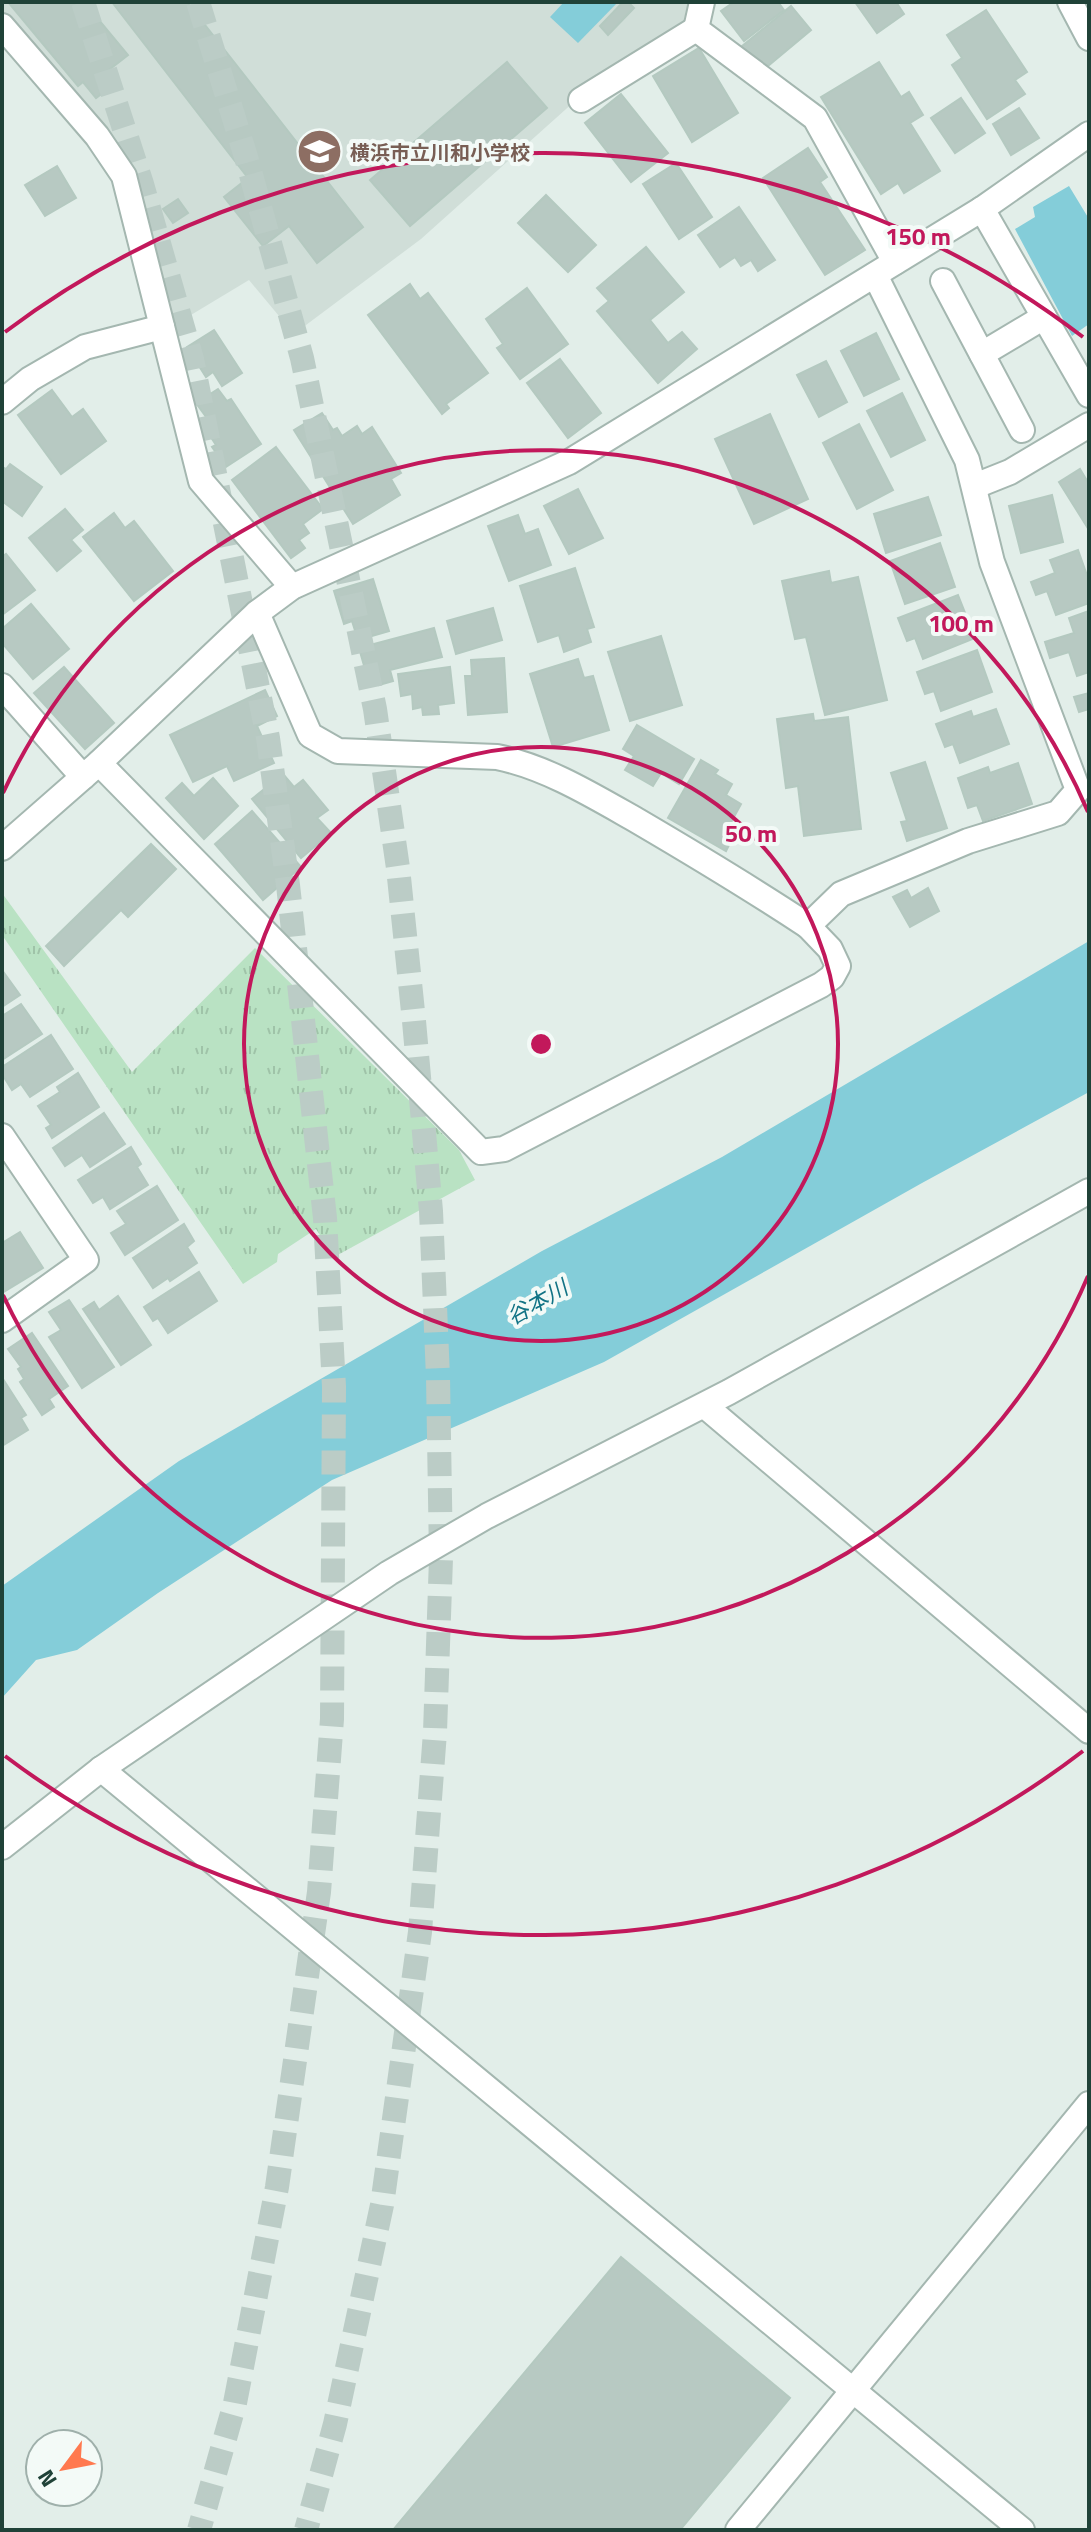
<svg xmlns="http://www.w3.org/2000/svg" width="1091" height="2532" viewBox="0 0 1091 2532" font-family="'Titillium Web','Noto Sans JP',sans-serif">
	<defs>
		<pattern id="grass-tufts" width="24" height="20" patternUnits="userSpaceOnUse" patternTransform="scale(2)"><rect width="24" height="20" fill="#b9e2c3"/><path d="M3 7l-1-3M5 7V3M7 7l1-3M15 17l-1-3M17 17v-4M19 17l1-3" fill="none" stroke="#9fc3a8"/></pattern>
	</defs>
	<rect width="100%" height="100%" fill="#e2eee9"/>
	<polygon fill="#d0ded8" points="2,2 688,2 684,20 572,92 575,101 421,239 294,334 249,280 171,327 108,133 2,14"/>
	<polygon fill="url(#grass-tufts)" points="2,893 132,1072 255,948 459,1150 475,1180 334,1257 316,1229 278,1254 277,1262 243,1284 2,935"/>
	<g fill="#84cdd9">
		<polygon points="564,2 618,2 578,43 550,17"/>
		<polygon points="1069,186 1089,219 1089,324 1072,336 1015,229 1035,217 1033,207"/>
		<polygon points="1089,941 1089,1092 922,1183 604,1362 332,1480 158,1593 77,1650 36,1660 2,1698 2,1586 179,1461 542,1251 722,1157"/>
	</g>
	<g fill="#b7c9c2" stroke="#b4c9c0" stroke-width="2">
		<polygon points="8,2 84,2 128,55 105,73 113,85 96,98 83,82 78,86"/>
		<polygon points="112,2 187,2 363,227 317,263 289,226 263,246 224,197 248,178"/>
		<polygon points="623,2 628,2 634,8 608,35 600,26"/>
		<polygon points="729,2 778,2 784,10 744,41 721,11 731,4"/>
		<polygon points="855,2 896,2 904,14 877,33"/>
		<polygon points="791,6 811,30 768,66 741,47"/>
		<polygon points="986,10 1027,72 1015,80 1025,94 987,119 952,65 962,58 947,35"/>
		<polygon points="699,48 738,113 692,142 653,76"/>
		<polygon points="507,62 547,108 410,226 370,180"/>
		<polygon points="879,62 901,97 909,92 923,115 910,123 940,171 904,193 898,183 881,194 821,97"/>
		<polygon points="621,94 668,153 631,182 585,123"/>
		<polygon points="961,98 985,133 955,153 931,118"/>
		<polygon points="1019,108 1039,138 1011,155 993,124"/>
		<polygon points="808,148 827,177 820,182 865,250 825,275 763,178"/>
		<polygon points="676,163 712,217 679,239 643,184"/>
		<polygon points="57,166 76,198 45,216 25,185"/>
		<polygon points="546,195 596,245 568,272 518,223"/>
		<polygon points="178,199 188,213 173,223 163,209"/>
		<polygon points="739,207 775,260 758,271 751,260 741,266 735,257 720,267 698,235"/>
		<polygon points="646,247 684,292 650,320 668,343 682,332 697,349 658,383 597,311 609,301 597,288"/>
		<polygon points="410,284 420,299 428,293 488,373 446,404 449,408 442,414 368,315"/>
		<polygon points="527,288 568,344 520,379 497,348 503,344 486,319"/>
		<polygon points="214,330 242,373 222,386 213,372 206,377 187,347"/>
		<polygon points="876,333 899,379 864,396 841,351"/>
		<polygon points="560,359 601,413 568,438 527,383"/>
		<polygon points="826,361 847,402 819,417 797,375"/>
		<polygon points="218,389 227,401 231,399 261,444 226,467 212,447 216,445 203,425 209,421 196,403"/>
		<polygon points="52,390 72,417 83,409 106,441 61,474 18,415"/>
		<polygon points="902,393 925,440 891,457 867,411"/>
		<polygon points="322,413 333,430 337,428 342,436 357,426 362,434 372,427 401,473 391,479 400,495 353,524 294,430"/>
		<polygon points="770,414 808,499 754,524 715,439"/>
		<polygon points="859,424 893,490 857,509 823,443"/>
		<polygon points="276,447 323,509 303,524 309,533 299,540 305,548 291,558 232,480"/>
		<polygon points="10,464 42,487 22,516 2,501 2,467 6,469"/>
		<polygon points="1080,469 1089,484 1089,530 1059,482"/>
		<polygon points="578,489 603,538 569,554 544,506"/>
		<polygon points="1052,495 1063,542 1021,553 1009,506"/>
		<polygon points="928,497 941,535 886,553 874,514"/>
		<polygon points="65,509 83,530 71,540 81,551 57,571 29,538"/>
		<polygon points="114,513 125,528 134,521 173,571 134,601 83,537"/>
		<polygon points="518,515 525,534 538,529 551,565 509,581 488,526"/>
		<polygon points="940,543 955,587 905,604 890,561"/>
		<polygon points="1078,550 1089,581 1089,603 1056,615 1047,591 1036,595 1031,582 1055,573 1050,560"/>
		<polygon points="6,554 35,590 2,615 2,557"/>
		<polygon points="575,568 594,627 587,629 591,642 564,652 559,635 538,642 520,586"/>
		<polygon points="829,571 831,583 858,577 887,700 825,715 806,637 795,639 782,581"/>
		<polygon points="373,579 389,631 358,640 352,621 344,624 334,591"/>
		<polygon points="958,595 975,638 923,659 915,638 907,641 898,618"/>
		<polygon points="31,604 69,649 33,679 2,643 2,629"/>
		<polygon points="493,608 502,640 456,654 447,621"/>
		<polygon points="1089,611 1089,672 1077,676 1069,652 1050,658 1045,642 1074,633 1069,618"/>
		<polygon points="434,628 442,657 390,670 393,681 379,685 376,674 367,676 359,648"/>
		<polygon points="661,636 682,705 630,721 608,652"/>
		<polygon points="977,650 992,692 941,711 934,691 925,694 917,672"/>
		<polygon points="504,658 507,712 468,715 465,676 472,676 471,660"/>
		<polygon points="578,659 584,678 593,676 609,730 553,747 530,674"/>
		<polygon points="64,667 114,723 85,749 34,693"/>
		<polygon points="450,667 454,703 438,705 439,714 423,715 422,707 413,709 412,694 401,696 398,674"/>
		<polygon points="265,690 277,716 257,726 274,763 234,781 227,766 193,782 170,735"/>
		<polygon points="1089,693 1089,709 1079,712 1074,697"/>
		<polygon points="996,709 1009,744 960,763 953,744 945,747 936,724 971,711 973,717"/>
		<polygon points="813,714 814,721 848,717 861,829 804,836 798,786 786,788 777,719"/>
		<polygon points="637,725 694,759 679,784 661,773 653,786 625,770 634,756 623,749"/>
		<polygon points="701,760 718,770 715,774 732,784 726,795 741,804 724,835 732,839 726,851 668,818"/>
		<polygon points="925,762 947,828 907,841 901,822 907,821 891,773"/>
		<polygon points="1018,763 1032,804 983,821 977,805 968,808 958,778 988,767 990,773"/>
		<polygon points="283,774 294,787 303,780 328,810 317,818 331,833 301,858 252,799"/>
		<polygon points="213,778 238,806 204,839 166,798 182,783 194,796"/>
		<polygon points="252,811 301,867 263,900 215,844"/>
		<polygon points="151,844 176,869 128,917 121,910 64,966 46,946"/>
		<polygon points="928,888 939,911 910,927 893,897 907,890 911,898"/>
		<polygon points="2,970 20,995 2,1007"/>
		<polygon points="21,1004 42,1034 2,1060 2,1016"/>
		<polygon points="51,1035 73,1069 30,1097 21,1084 12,1090 2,1074 2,1067"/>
		<polygon points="78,1073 99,1107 52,1138 46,1128 51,1125 38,1106 60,1092 57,1087"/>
		<polygon points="104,1113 125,1144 90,1167 82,1155 65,1166 53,1148"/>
		<polygon points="131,1147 141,1164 137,1167 148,1185 110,1209 103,1197 93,1203 78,1180"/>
		<polygon points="157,1186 178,1220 125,1255 111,1233 126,1224 117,1211"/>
		<polygon points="184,1224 194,1241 187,1247 197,1263 170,1281 168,1278 153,1288 133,1258"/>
		<polygon points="20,1232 43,1268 2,1293 2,1243"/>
		<polygon points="199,1272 217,1301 168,1333 158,1318 153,1321 144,1307"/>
		<polygon points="118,1296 151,1345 121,1365 83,1309 94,1302 99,1310"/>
		<polygon points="69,1300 114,1367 82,1388 49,1337 61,1330 49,1312"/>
		<polygon points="32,1333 68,1386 49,1399 54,1407 42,1415 20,1382 24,1379 18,1369 21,1367 8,1349"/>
		<polygon points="3,1379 26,1415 21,1418 28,1430 2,1446"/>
		<polygon points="621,2257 790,2398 680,2530 393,2530"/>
	</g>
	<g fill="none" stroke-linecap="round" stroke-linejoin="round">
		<g stroke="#bbccc6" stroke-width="24" stroke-dasharray="24 12" stroke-linecap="butt">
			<polyline points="83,2 142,184 192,359 268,738 288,885 325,1218 334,1387 332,1719 319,1892 277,2187 235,2403 199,2530"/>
			<polyline points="198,2 246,157 302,358 375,709 398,868 414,1021 431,1211 438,1377 441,1558 435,1732 420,1932 382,2205 335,2424 306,2530"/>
		</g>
		<defs>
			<g id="minor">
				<polyline points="702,2 696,29 815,118 895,262"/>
				<polyline points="1070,2 1089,38"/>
				<polyline points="2,26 97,136 124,176 201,481 292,587"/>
				<polyline points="581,100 696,29"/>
				<polyline points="982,209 1089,395"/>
				<polyline points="943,281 1022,430"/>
				<polyline points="982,354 1044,317"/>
				<polyline points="2,402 30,379 85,347 162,327"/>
				<polyline points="975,486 1010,472 1089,425"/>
				<path d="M 257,613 L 310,735 L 338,751 L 497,757 C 546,767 592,795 636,820 C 694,854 752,889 808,926 L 841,894 L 968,841 L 1058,813 L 1078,790 L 992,562 L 967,460 L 875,275"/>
				<polyline points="2,686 83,777"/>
				<polyline points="99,763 481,1152 504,1149 821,985 832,977 838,966 830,949 808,926"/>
				<polyline points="2,848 99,763 257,613 292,587 569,462 982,209 1089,134"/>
				<polyline points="2,1136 86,1260 2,1320"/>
				<polyline points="705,1406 1089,1731"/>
				<polyline points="101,1769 1022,2530"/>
				<polyline points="2,1847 101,1769 389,1573 487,1516 729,1392 1089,1191"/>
				<polyline points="738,2530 1089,2104"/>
			</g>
		</defs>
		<use href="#minor" stroke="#a4b7b0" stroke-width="28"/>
		<use href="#minor" stroke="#fff" stroke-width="24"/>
	</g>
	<g fill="none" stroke="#c2185b" stroke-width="4">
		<circle cx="541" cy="1044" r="297"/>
		<path d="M1088 1276A594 594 0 0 1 3 1295M3 793A594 594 0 0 1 1088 812"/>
		<path d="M1083 1751A891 891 0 0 1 5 1756M5 332A891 891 0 0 1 1083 337"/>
	</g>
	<defs>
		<symbol id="school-disc" viewBox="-11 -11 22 22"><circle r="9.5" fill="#8d6e63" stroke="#f3faf7"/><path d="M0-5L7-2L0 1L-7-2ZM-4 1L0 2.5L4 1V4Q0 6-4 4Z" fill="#fff"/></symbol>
	</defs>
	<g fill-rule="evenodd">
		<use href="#school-disc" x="294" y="126" width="51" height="51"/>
	</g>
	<g text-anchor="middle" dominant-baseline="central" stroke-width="8" stroke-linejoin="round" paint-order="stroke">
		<g font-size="20" font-weight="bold" fill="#785e54" stroke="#f3faf7" text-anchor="start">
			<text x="350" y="152">横浜市立川和小学校</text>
		</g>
		<g font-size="22" font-style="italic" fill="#127385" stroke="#f3faf7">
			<text transform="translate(537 1302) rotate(-30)">谷本川</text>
		</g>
	</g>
	<circle cx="541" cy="1044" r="12" fill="#c2185b" stroke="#f3faf7" stroke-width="4"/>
	<g font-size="24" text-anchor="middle" font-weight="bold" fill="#c2185b" stroke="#f3faf7" stroke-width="8" stroke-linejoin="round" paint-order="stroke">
		<text x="918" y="245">150 m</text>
		<text x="961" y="632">100 m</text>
		<text x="751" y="842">50 m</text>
	</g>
	<rect width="1091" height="2532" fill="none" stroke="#204238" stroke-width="8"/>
	<g transform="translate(64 2468) rotate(238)"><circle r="38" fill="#f3faf7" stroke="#9fb0ab" stroke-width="2"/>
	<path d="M0-6L14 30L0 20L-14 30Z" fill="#ff794f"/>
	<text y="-12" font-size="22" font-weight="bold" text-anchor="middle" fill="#204238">N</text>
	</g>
</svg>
